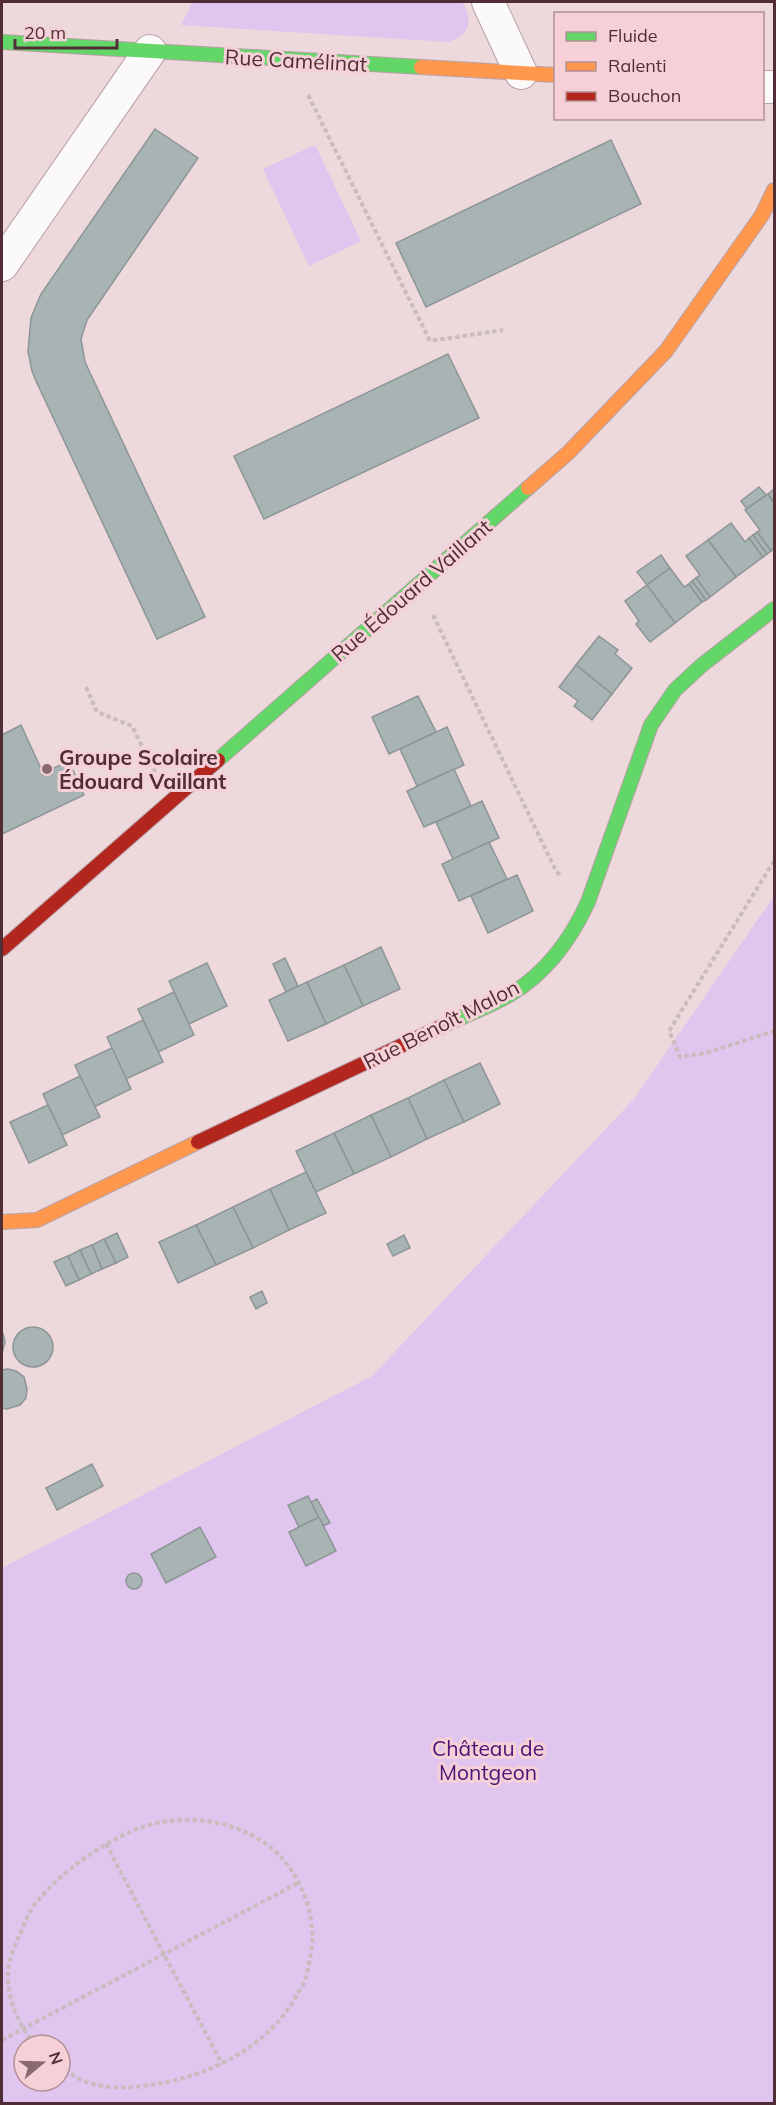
<svg xmlns="http://www.w3.org/2000/svg" width="776" height="2105" viewBox="0 0 776 2105" font-family="Mulish,sans-serif">
	<rect width="100%" height="100%" fill="#edd8dc"/>
	<g fill="#e0c5ee" fill-rule="evenodd">
		<path d="M 193,2 L 463,2 C 472,21 472,34 448,42 L 181,25 Z"/>
		<polygon points="315,145 361,241 309,266 263,169"/>
		<path d="M 774,896 L 774,2103 L 2,2104 L 2,1568 L 372,1376 L 634,1099 ZM 24,2045 L 60,2045 L 60,2081 L 24,2081 Z"/>
	</g>
	<g fill="#a7b4b3" stroke="#8d9596" stroke-width="1.5">
		<polygon points="155,129 198,158 87,320 81,339 85,362 205,617 157,639 36,381 32,371 28,351 31,318 41,294"/>
		<polygon points="611,140 641,204 426,307 396,243"/>
		<polygon points="448,354 479,418 264,519 234,456"/>
		<polygon points="759,487 766,495 747,509 741,501"/>
		<polygon points="774,489 774,503 768,494"/>
		<polygon points="768,494 774,503 774,548 771,551 757,532 760,530 745,510"/>
		<polygon points="731,523 745,542 749,538 763,557 736,577 708,540"/>
		<polygon points="757,532 771,551 767,554 753,535"/>
		<polygon points="753,535 767,554 763,557 749,538"/>
		<polygon points="708,540 736,577 710,597 696,578 700,575 686,556"/>
		<polygon points="661,555 670,568 647,585 637,572"/>
		<polygon points="670,568 684,587 689,584 702,602 675,623 647,585"/>
		<polygon points="696,578 710,597 706,600 692,581"/>
		<polygon points="692,581 706,600 702,602 689,584"/>
		<polygon points="647,585 675,623 650,642 636,624 639,621 625,601"/>
		<polygon points="599,636 618,650 615,654 632,668 612,694 576,665"/>
		<polygon points="576,665 612,694 592,720 574,706 578,701 559,687"/>
		<polygon points="418,696 436,732 389,754 372,717"/>
		<polygon points="21,725 43,773 69,761 84,795 2,834 2,735"/>
		<polygon points="447,727 464,765 417,786 400,749"/>
		<polygon points="454,769 471,806 424,827 407,791"/>
		<polygon points="482,801 499,838 453,859 436,822"/>
		<polygon points="489,842 507,879 459,901 442,864"/>
		<polygon points="517,875 533,911 488,933 471,896"/>
		<polygon points="381,947 400,989 363,1006 344,965"/>
		<polygon points="285,958 298,986 286,992 273,964"/>
		<polygon points="207,963 227,1006 189,1024 169,981"/>
		<polygon points="344,965 363,1006 326,1024 307,982"/>
		<polygon points="307,982 326,1024 288,1041 269,1000"/>
		<polygon points="174,992 194,1035 158,1052 138,1009"/>
		<polygon points="143,1020 163,1062 126,1079 107,1037"/>
		<polygon points="112,1048 131,1089 94,1107 75,1065"/>
		<polygon points="480,1063 500,1104 464,1122 444,1080"/>
		<polygon points="80,1076 100,1117 62,1135 43,1094"/>
		<polygon points="444,1080 464,1122 427,1139 408,1098"/>
		<polygon points="408,1098 427,1139 391,1157 371,1115"/>
		<polygon points="48,1105 67,1145 29,1163 10,1122"/>
		<polygon points="371,1115 391,1157 354,1174 334,1133"/>
		<polygon points="334,1133 354,1174 316,1192 296,1151"/>
		<polygon points="306,1172 326,1213 289,1230 270,1189"/>
		<polygon points="270,1189 289,1230 253,1248 233,1207"/>
		<polygon points="233,1207 253,1248 216,1265 196,1225"/>
		<polygon points="196,1225 216,1265 178,1283 159,1242"/>
		<polygon points="117,1233 128,1257 116,1263 104,1239"/>
		<polygon points="404,1235 410,1248 393,1256 387,1244"/>
		<polygon points="104,1239 116,1263 102,1269 92,1245"/>
		<polygon points="92,1245 102,1269 91,1274 80,1250"/>
		<polygon points="80,1250 91,1274 79,1280 68,1256"/>
		<polygon points="68,1256 79,1280 66,1286 54,1262"/>
		<polygon points="262,1291 267,1303 256,1309 250,1297"/>
		<circle cx="33" cy="1347" r="20"/>
		<polygon points="2,1330 5,1342 2,1353"/>
		<polygon points="8,1369 16,1371 24,1377 27,1389 26,1398 20,1405 7,1409 2,1408 2,1370"/>
		<polygon points="92,1464 103,1486 57,1510 46,1488"/>
		<polygon points="308,1496 319,1517 299,1527 288,1505"/>
		<polygon points="317,1499 330,1523 323,1526 311,1502"/>
		<polygon points="319,1517 336,1551 306,1566 289,1532"/>
		<polygon points="200,1527 216,1557 166,1583 151,1554"/>
		<circle cx="134" cy="1581" r="8"/>
	</g>
	<g fill="none" stroke-linecap="round" stroke-linejoin="round">
		<defs>
			<g id="street">
				<polyline points="488,2 521,73"/>
				<polyline points="762,87 774,87"/>
				<polyline points="2,265 150,51"/>
			</g>
			<g id="fast">
				<polyline points="2,42 421,67"/>
				<polyline points="218,760 528,488"/>
				<path d="M 447,1024 C 468,1014 491,1006 511,994 C 546,973 571,939 588,902 L 651,725 L 675,690 L 702,665 L 774,609"/>
			</g>
			<g id="slow">
				<polyline points="421,67 556,75"/>
				<polyline points="528,488 568,453 666,351 762,215 774,190"/>
				<polyline points="2,1222 37,1220 198,1142"/>
			</g>
			<g id="jam">
				<polyline points="2,949 218,760"/>
				<polyline points="198,1142 447,1024"/>
			</g>
		</defs>
		<use href="#street" stroke="#b8a0a6" stroke-width="34"/>
		<use href="#fast" stroke="#b8a0a6" stroke-width="16"/>
		<use href="#slow" stroke="#b8a0a6" stroke-width="16"/>
		<use href="#jam" stroke="#b8a0a6" stroke-width="16"/>
		<g stroke="#c8bcbe" stroke-width="4" stroke-dasharray="4.5 3" stroke-linecap="butt">
			<polyline points="308,95 430,341 503,330"/>
			<polyline points="433,615 556,871 562,877"/>
			<polyline points="86,687 97,712 132,726 155,772"/>
			<polyline points="774,861 669,1031 680,1057 706,1053 774,1031"/>
			<polyline points="106,1844 222,2064"/>
			<polyline points="2,2040 300,1882"/>
			<path d="M 35,2045 C 20,2026 9,2004 8,1979 C 7,1962 14,1947 21,1932 C 25,1922 29,1911 36,1903 C 61,1872 100,1844 137,1829 C 189,1809 257,1822 289,1867 C 307,1892 316,1924 311,1953 C 309,1962 308,1972 305,1980 C 303,1987 297,1993 294,2000 C 264,2050 206,2077 150,2085 C 127,2089 101,2089 79,2079 C 72,2075 66,2070 60,2066"/>
		</g>
		<use href="#street" stroke="#fcf9fa" stroke-width="32"/>
		<use href="#fast" stroke="#63d668" stroke-width="14"/>
		<use href="#slow" stroke="#ff974d" stroke-width="14"/>
		<use href="#jam" stroke="#b3261e" stroke-width="14"/>
	</g>
	<circle fill="#886a70" stroke="#f5d0d7" stroke-width="2" cx="47" cy="769" r="6"/>
	<g text-anchor="middle" dominant-baseline="central" stroke-width="6" stroke-linejoin="round" paint-order="stroke">
		<g font-size="21" fill="#512e36" stroke="#f5d0d7">
			<text transform="translate(296 60) rotate(3)">Rue Camélinat</text>
			<text transform="translate(411 590) rotate(-41)">Rue Édouard Vaillant</text>
			<text transform="translate(441 1024) rotate(-27)">Rue Benoît Malon</text>
		</g>
		<g font-size="21" font-weight="bold" fill="#512e36" stroke="#f5d0d7" text-anchor="start">
			<text x="59" y="757">Groupe Scolaire<tspan x="59" dy="24">Édouard Vaillant</tspan></text>
		</g>
		<g font-size="21" fill="#4b1375" stroke="#f5d0d7">
			<text x="488" y="1748">Château de<tspan x="488" dy="24">Montgeon</tspan></text>
		</g>
	</g>
	<rect width="776" height="2105" fill="none" stroke="#512e36" stroke-width="6"/>
	<rect x="554" y="12" width="210" height="108" fill="#f5d0d7" stroke="#b38f97" stroke-width="1.5"/>
	<rect x="566" y="32" width="30" height="9" fill="#63d668" stroke="#b38f97" stroke-width="1.5"/>
	<text x="608" y="42" font-size="18" fill="#512e36">Fluide</text>
	<rect x="566" y="62" width="30" height="9" fill="#ff974d" stroke="#b38f97" stroke-width="1.5"/>
	<text x="608" y="72" font-size="18" fill="#512e36">Ralenti</text>
	<rect x="566" y="92" width="30" height="9" fill="#b3261e" stroke="#b38f97" stroke-width="1.5"/>
	<text x="608" y="102" font-size="18" fill="#512e36">Bouchon</text>
	<g transform="translate(42 2063) rotate(71)"><circle r="28" fill="#f5d0d7" stroke="#b38f97" stroke-width="1.5"/>
	<path d="M0-4.5L10 22L0 15L-10 22Z" fill="#886a70"/>
	<text y="-9" font-size="16" font-weight="bold" text-anchor="middle" fill="#512e36">N</text>
	</g>
	<path d="M15 39v9h102v-9" fill="none" stroke="#512e36" stroke-width="3"/>
	<text x="24" y="39" font-size="18" fill="#512e36" stroke="#f5d0d7" stroke-width="4.5" paint-order="stroke">20 m</text>
</svg>
